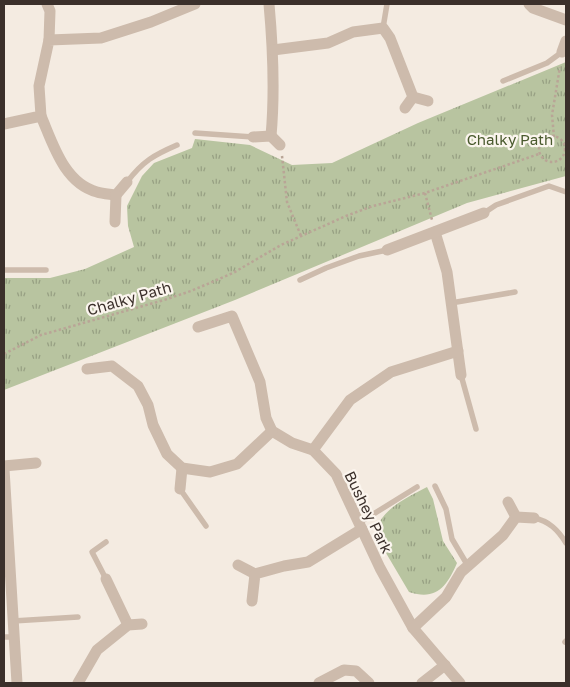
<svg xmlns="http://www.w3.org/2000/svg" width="570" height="687" viewBox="0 0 570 687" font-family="'Golos Text',sans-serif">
	<defs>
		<pattern id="grass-tufts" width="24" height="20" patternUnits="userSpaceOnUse" patternTransform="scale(1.25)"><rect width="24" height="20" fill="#b8c4a0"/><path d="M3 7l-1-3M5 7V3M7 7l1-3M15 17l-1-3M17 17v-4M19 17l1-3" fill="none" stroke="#97a083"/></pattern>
	</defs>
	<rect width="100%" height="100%" fill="#f4ebe1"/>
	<g fill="url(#grass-tufts)">
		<polygon points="566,62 566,176 467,203 235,300 4,390 4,278 50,278 85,269 134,247 128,226 127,206 142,176 154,163 192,148 195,139 250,145 292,165 332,163 418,123"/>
		<path d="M 427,487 L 433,499 L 443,541 L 457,563 C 447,586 437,601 409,592 L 376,536 C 376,511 408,497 427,487 Z"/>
	</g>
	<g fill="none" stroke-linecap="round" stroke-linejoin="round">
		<g stroke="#b9a596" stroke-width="2.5" stroke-dasharray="2.5 2.5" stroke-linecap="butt">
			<circle cx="552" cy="149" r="13"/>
			<polyline points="554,137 552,115 560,67"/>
			<polyline points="282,156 287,202 301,236"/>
			<polyline points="425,193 432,220"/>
			<polyline points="4,354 41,335 164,300 191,291 233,273 281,245 346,216 373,206 425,193 539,154"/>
		</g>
		<g stroke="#cdbbac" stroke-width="5.5">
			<polyline points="383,28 387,4"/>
			<polyline points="503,81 547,63 562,52"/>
			<polyline points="195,133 253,137"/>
			<path d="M 127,182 C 143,161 154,155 177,145"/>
			<polyline points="484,213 496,205 549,186 566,192"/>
			<polyline points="4,270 46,270"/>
			<polyline points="300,280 326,268 359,256 387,250"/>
			<polyline points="451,303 515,292"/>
			<polyline points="461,375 476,429"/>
			<polyline points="435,486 446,509 452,539 468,566"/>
			<polyline points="180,489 206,526"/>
			<path d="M 534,518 C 549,521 558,530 566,543"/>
			<polyline points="359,523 417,487"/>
			<polyline points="106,542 92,552 106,579"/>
			<polyline points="13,621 78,617"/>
			<polyline points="4,637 14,637"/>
			<polyline points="565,642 566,641"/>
		</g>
		<g stroke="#cdbbac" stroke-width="11">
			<polyline points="47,4 50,11 49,40"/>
			<path d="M 269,4 C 273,48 275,92 271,136"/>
			<polyline points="529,4 533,8 566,20"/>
			<polyline points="273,50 328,43 353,32 383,28 390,38 413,97"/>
			<polyline points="562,52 566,41"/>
			<polyline points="405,108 413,97 428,101"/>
			<path d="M 41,116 C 53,144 64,183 97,192 C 103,194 110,194 116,195 L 127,182"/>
			<polyline points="4,124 41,116 39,86 49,40 101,38 151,22 195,4"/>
			<polyline points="253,137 271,136 280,145"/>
			<polyline points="115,222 116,195"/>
			<polyline points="435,232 447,272 461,375"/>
			<polyline points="387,250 484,213"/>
			<polyline points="198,327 232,316 260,382 266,418 272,431 292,443 313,450 336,474 380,568 413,628 460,683"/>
			<polyline points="87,369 112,366 138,386 148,405 153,425 167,454 182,468 210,472 237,464 272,431"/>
			<polyline points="313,450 350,400 391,372 458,351"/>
			<polyline points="4,466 36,463"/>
			<polyline points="4,469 17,683"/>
			<polyline points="180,489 182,468"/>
			<polyline points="508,502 516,517"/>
			<polyline points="238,565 255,574"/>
			<polyline points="106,579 128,625"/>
			<polyline points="252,601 255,574 284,566 308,562 362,529"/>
			<polyline points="413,628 446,597 461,572 503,535 516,517 534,518"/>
			<polyline points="78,683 97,650 128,625 142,624"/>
			<polyline points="319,683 344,670 356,671 369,683"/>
			<polyline points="422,683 445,665"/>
		</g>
	</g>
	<g text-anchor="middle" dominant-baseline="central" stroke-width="4.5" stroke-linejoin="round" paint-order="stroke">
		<g font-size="15" fill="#4a5a2e" stroke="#fbf5ee">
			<text x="510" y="139">Chalky Path</text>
		</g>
		<g font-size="15" fill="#3b302b" stroke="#fbf5ee">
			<text transform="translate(129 298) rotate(-16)">Chalky Path</text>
			<text transform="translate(369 512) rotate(64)">Bushey Park</text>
		</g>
	</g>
	<rect width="570" height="687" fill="none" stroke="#3b302b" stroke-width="10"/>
</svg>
